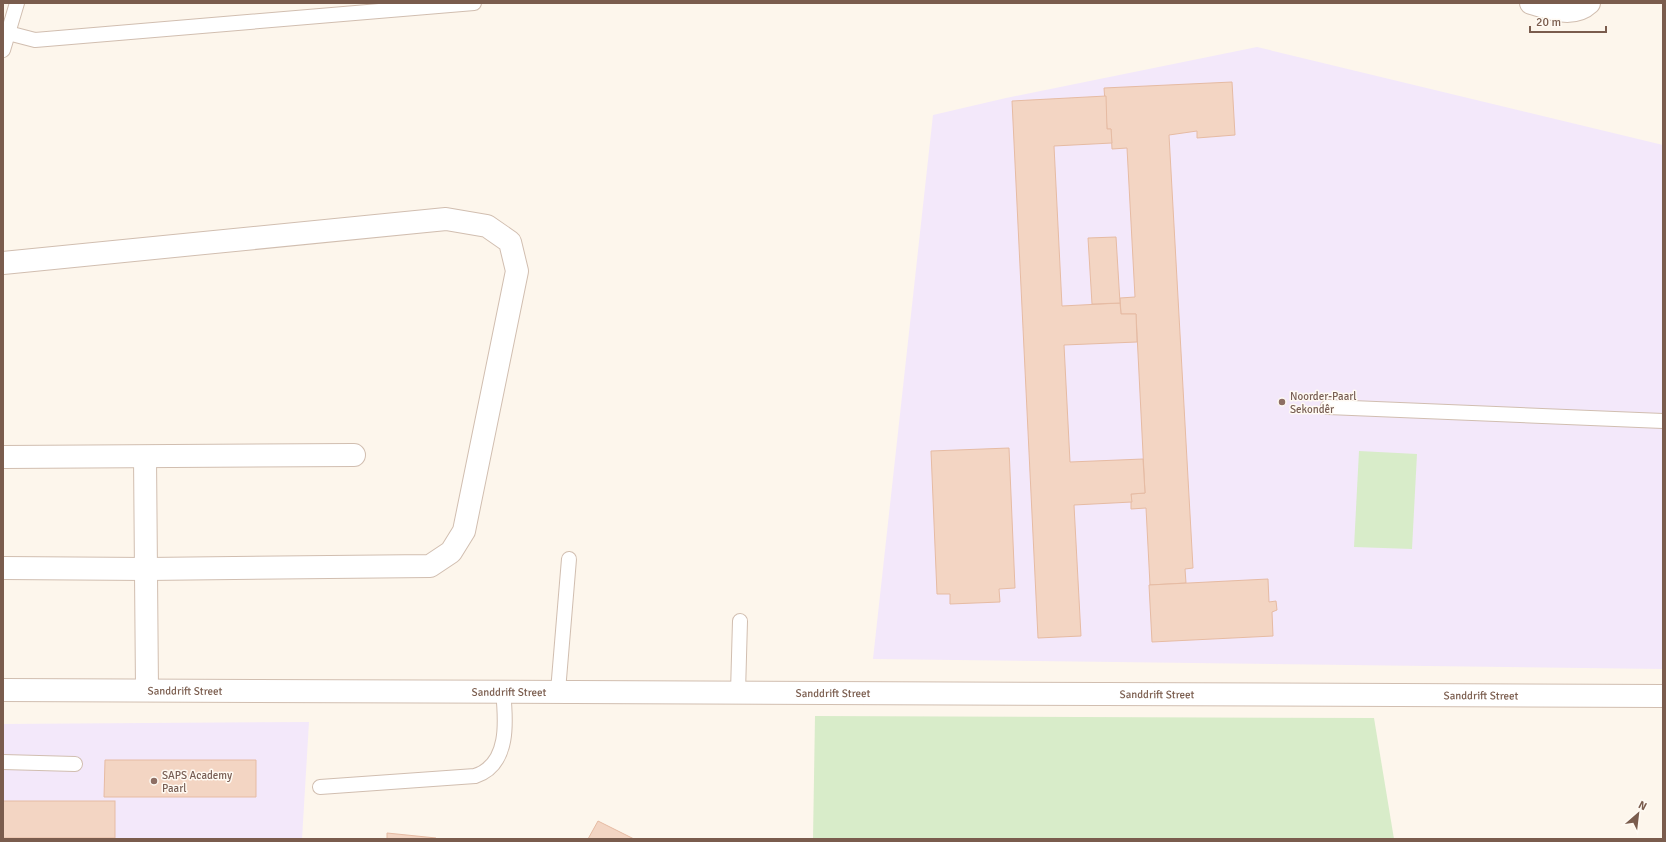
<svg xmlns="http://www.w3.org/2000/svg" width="1666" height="842" viewBox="0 0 1666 842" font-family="Signika,sans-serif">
	<rect width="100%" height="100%" fill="#fdf6ec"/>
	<g fill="#f3e8fa">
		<polygon points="1257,47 1663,145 1663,669 873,659 933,115 1006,98"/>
		<polygon points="309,722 302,839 3,839 3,724"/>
	</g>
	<g fill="#d8ecc9">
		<polygon points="1359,451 1417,454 1412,549 1354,547"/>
		<polygon points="815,716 1374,718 1394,839 813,839"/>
	</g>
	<g fill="#f3d5c3" stroke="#e6bba3">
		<polygon points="1232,82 1235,135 1197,138 1197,131 1169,135 1193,568 1185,569 1186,583 1150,585 1146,508 1131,509 1131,494 1145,493 1136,314 1121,314 1120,298 1135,297 1127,148 1112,149 1111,129 1107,129 1104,88"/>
		<polygon points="1106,96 1107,129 1111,129 1112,143 1054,146 1062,306 1120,303 1121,314 1136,314 1137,342 1064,345 1070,462 1143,459 1145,493 1131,494 1132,502 1074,505 1081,636 1038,638 1012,101"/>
		<polygon points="1116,237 1120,303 1092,304 1088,238"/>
		<polygon points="1009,448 1015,588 999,589 1000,602 950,604 950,594 937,594 931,451"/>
		<polygon points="1268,579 1269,602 1276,601 1277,610 1272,612 1273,636 1152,642 1149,585"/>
		<polygon points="105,760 256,760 256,797 104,797"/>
		<rect x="3" y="801" width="112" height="37"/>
		<polygon points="598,821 634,839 588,839"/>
		<polygon points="387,833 436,838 436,839 387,839"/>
	</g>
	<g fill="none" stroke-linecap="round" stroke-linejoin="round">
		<defs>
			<g id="lane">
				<polyline points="8,33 35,40 474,3"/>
				<polyline points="3,50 17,3"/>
				<polyline points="1328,407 1663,421"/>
				<polyline points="558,691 569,559"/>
				<polyline points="738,692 740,621"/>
				<polyline points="3,762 75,764"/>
				<path d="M 320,787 L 475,776 C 510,765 506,720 503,691"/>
			</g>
			<g id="street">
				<path d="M 1531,3 C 1549,8 1573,18 1589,3"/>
				<polyline points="3,263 446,219 487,226 510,242 517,271 464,531 451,552 430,566 147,569 3,568"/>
				<polyline points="3,457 354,455"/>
				<polyline points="145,457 147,689"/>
				<path id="s1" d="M 3,690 L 1663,696"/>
			</g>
		</defs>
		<use href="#lane" stroke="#d1beb0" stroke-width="16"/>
		<use href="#street" stroke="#d1beb0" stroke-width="24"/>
		<use href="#lane" stroke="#fff" stroke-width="14"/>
		<use href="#street" stroke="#fff" stroke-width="22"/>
	</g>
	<g fill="#8d6e63" stroke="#fffaf3" stroke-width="1.5">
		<circle cx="1282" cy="402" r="4"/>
		<circle cx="154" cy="781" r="4"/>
	</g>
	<g text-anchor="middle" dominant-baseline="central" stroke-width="3" stroke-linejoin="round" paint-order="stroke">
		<g font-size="11" fill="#785e54" stroke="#fffaf3" text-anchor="start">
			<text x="1290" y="396">Noorder-Paarl<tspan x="1290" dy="13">Sekondêr</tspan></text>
			<text x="162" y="775">SAPS Academy<tspan x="162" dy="13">Paarl</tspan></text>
		</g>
		<g font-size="11" fill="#7a5c4d" stroke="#fffaf3">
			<text stroke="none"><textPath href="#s1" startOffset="182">Sanddrift Street</textPath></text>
			<text stroke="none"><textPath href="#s1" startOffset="506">Sanddrift Street</textPath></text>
			<text stroke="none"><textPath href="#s1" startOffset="830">Sanddrift Street</textPath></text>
			<text stroke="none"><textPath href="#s1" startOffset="1154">Sanddrift Street</textPath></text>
			<text stroke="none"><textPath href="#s1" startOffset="1478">Sanddrift Street</textPath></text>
		</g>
	</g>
	<rect width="1666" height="842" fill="none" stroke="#7a5c4d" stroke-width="8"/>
	<g transform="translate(1638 814) rotate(28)" stroke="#fffaf3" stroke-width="3" paint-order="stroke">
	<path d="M0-3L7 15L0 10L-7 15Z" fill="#7a5c4d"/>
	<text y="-6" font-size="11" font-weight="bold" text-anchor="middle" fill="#7a5c4d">N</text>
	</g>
	<path d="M1530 26v6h76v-6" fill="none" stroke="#7a5c4d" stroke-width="2"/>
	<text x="1536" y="26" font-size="12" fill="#7a5c4d" stroke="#fffaf3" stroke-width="3" paint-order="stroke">20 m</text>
</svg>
